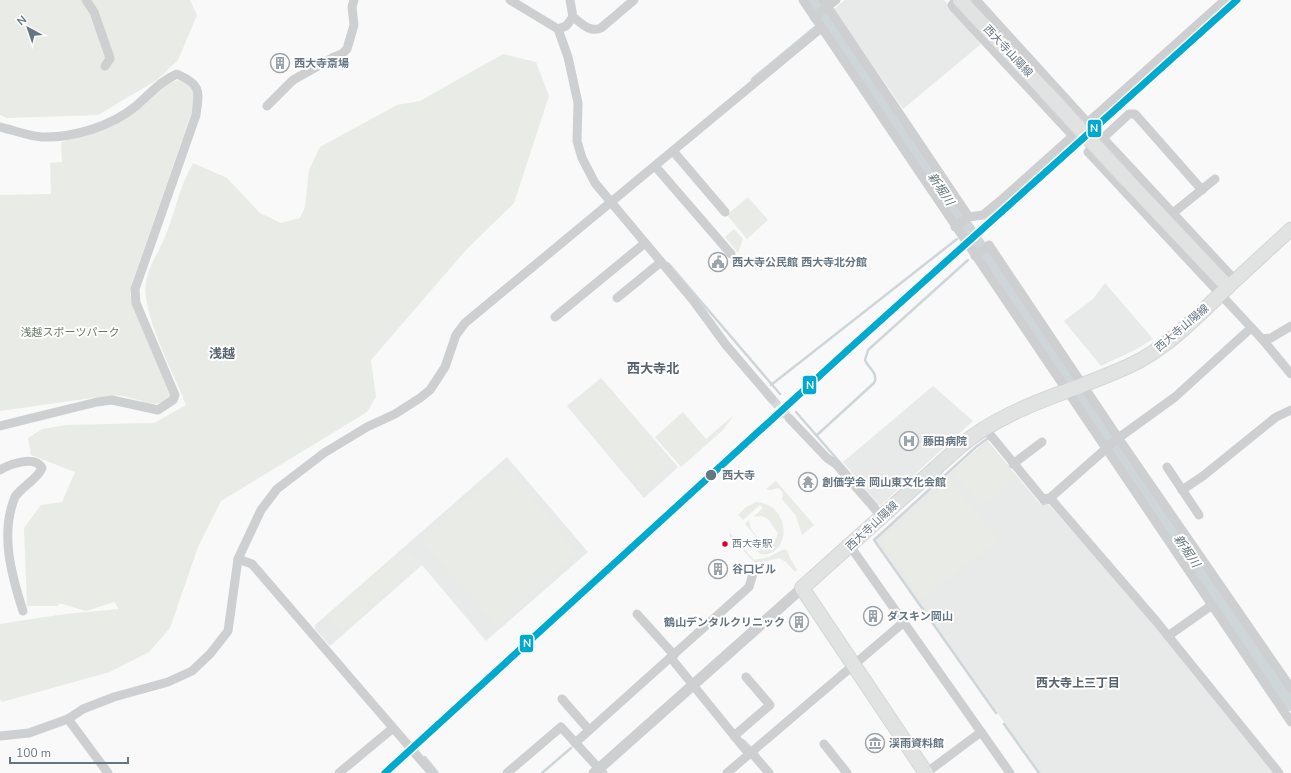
<svg xmlns="http://www.w3.org/2000/svg" width="1291" height="773" viewBox="0 0 1291 773" font-family="'Nunito Sans','Noto Sans JP',sans-serif">
	<rect width="100%" height="100%" fill="#f9f9f9"/>
	<g fill="#e8e9e9">
		<polygon points="845,0 944,0 981,44 903,109 834,9"/>
		<polygon points="1105,283 1153,339 1135,350 1101,366 1064,321 1093,299"/>
		<polygon points="601,378 678,467 644,498 567,406"/>
		<polygon points="933,386 973,421 880,506 843,462"/>
		<polygon points="987,440 1041,505 1049,505 1139,606 1274,773 1040,773 875,540"/>
		<polygon points="507,457 588,552 486,641 422,565 330,646 315,629 315,625"/>
	</g>
	<g fill="#e8ebe6">
		<polygon points="0,0 190,0 197,15 178,60 157,80 98,115 7,118 0,115"/>
		<path d="M 503,54 L 536,62 L 549,96 L 514,203 L 466,250 L 371,360 L 376,397 L 367,412 L 221,501 L 198,547 L 170,628 L 149,652 L 110,672 L 2,702 L 0,699 L 0,624 L 65,614 L 119,609 L 114,602 L 86,611 L 59,603 L 58,606 L 27,606 L 24,528 L 41,505 L 62,502 L 75,472 L 31,455 L 28,438 L 42,429 L 66,425 L 154,423 L 186,405 C 174,373 141,314 146,282 C 149,265 158,253 165,237 C 175,212 179,188 193,163 L 227,178 L 260,213 L 281,223 L 300,218 L 305,207 L 309,170 L 320,147 L 397,105 L 420,101 Z"/>
		<path d="M 181,80 C 193,85 194,91 195,103 L 132,283 L 130,295 L 172,393 C 162,414 139,398 123,396 C 117,395 112,396 106,396 L 0,411 L 0,195 L 51,194 L 50,163 L 62,162 L 61,142 L 108,128 L 128,117 L 168,82 Z"/>
		<polygon points="748,197 768,220 747,239 727,215"/>
		<polygon points="734,229 743,239 738,253 725,237"/>
		<polygon points="602,380 672,463 641,490 571,407"/>
		<polygon points="683,412 706,439 734,415 723,430 681,467 655,437"/>
		<polygon points="988,443 1017,478 982,507 953,472"/>
		<polygon points="498,470 512,472 577,554 498,627 421,540"/>
		<polygon points="951,480 999,540 921,600 880,541"/>
		<path d="M 776,481 L 814,525 L 802,535 L 796,516 L 782,499 C 784,494 782,490 778,488 L 770,490 L 766,489 Z"/>
		<path d="M 756,502 C 794,505 790,559 760,554 L 755,548 L 761,542 L 745,524 L 749,520 L 751,529 L 764,545 L 774,544 L 778,533 L 768,519 L 762,516 L 753,517 L 763,508 L 760,505 L 743,520 L 738,515 L 746,507 Z"/>
		<polygon points="730,533 754,560 769,557 784,549 787,550 790,558 797,570 795,572 786,562 779,558 763,562 754,562 729,535"/>
		<polygon points="406,549 420,565 342,632 328,615"/>
	</g>
	<g fill="none" stroke-linecap="round" stroke-linejoin="round">
		<g stroke="#ced6d9" stroke-width="2.5">
			<polyline points="752,79 815,27"/>
			<polyline points="965,233 969,230"/>
			<polyline points="668,263 780,394"/>
			<polyline points="771,385 957,239"/>
			<polyline points="796,412 877,505"/>
			<path d="M 817,435 L 874,383 C 879,373 868,368 865,360 L 868,350 L 968,260"/>
			<polyline points="990,440 988,438 976,447 874,540 996,713"/>
			<polyline points="1041,502 1043,504 1048,503"/>
			<polyline points="1004,724 1039,773"/>
			<polyline points="743,740 752,749"/>
			<polyline points="425,757 438,773"/>
			<polyline points="542,773 571,748"/>
		</g>
		<g stroke="#ced6d9" stroke-width="14">
			<polyline points="812,0 1069,378"/>
			<polyline points="1082,398 1291,704"/>
		</g>
		<polyline stroke="#d4d8dc" stroke-width="9" stroke-dasharray="9 4.5" stroke-linecap="butt" points="772,399 789,418"/>
		<defs>
			<polyline id="secondary" points="1228,287 1291,229"/>
			<g id="primary">
				<polyline points="960,0 1045,91"/>
				<path d="M 926,773 L 802,588 L 958,448 C 1007,405 1075,392 1133,364 C 1170,346 1198,315 1228,287 L 1127,180"/>
			</g>
		</defs>
		<use href="#secondary" stroke="#d5d6d7" stroke-width="15"/>
		<use href="#primary" stroke="#d5d6d7" stroke-width="16"/>
		<g stroke="#cecfd0" stroke-width="9">
			<polyline points="86,0 94,12 109,55 110,59 105,66"/>
			<polyline points="510,0 558,29 568,57 578,103 577,141 582,158 595,183 693,300 726,345 772,399"/>
			<path d="M 570,0 L 573,17 C 581,23 590,33 601,28 L 634,0"/>
			<polyline points="803,0 1291,722"/>
			<polyline points="823,0 969,217"/>
			<polyline points="956,0 952,5 953,7 1072,135"/>
			<polyline points="976,0 1087,122"/>
			<polyline points="814,17 836,0"/>
			<polyline points="558,29 566,26 573,17"/>
			<polyline points="267,106 293,80 334,57 342,54 347,49 354,25 352,7 354,0"/>
			<path d="M 0,127 C 13,130 28,136 42,137 C 73,138 112,126 136,106 C 149,95 160,81 177,74 C 202,85 199,91 196,115 L 135,289 L 136,303 L 175,395 L 173,400 L 158,410 L 112,400 L 97,402 L 0,426"/>
			<polyline points="1103,138 1129,114 1135,114 1202,190"/>
			<polyline points="673,151 725,212"/>
			<polyline points="655,166 731,254"/>
			<polyline points="1173,213 1215,179"/>
			<polyline points="955,227 969,217 983,215 1000,201 1225,0"/>
			<polyline points="975,256 989,245 1119,439 1291,688"/>
			<polyline points="1235,280 1103,138 1088,152 1262,339 1291,374"/>
			<polyline points="617,298 661,262"/>
			<polyline points="555,317 645,243"/>
			<polyline points="1262,339 1271,338 1291,326"/>
			<polyline points="789,418 827,458 836,464 882,517"/>
			<polyline points="984,427 1043,499 1050,498 1156,621 1279,773"/>
			<polyline points="1013,464 1042,442"/>
			<polyline points="1167,467 1199,515"/>
			<path d="M 0,470 C 10,464 35,455 42,468 C 37,480 22,486 15,497 C 0,533 11,574 23,611"/>
			<polyline points="1182,490 1203,476 1276,417 1291,410"/>
			<polyline points="1050,498 1117,439 1175,397 1251,328"/>
			<polyline points="850,546 1010,773"/>
			<polyline points="238,559 252,564 432,773"/>
			<polyline points="637,614 674,655"/>
			<polyline points="1168,636 1212,605"/>
			<polyline points="671,658 749,754"/>
			<polyline points="562,699 589,730"/>
			<polyline points="68,719 108,773"/>
			<polyline points="0,736 29,733 68,719 83,709 114,697 168,682 192,671 210,654 228,631 238,559 261,510 277,489 324,453 367,427 395,414 420,398 430,390 445,367 456,335 465,323 821,28"/>
			<polyline points="734,736 770,705 746,677"/>
			<polyline points="575,743 749,587 755,567"/>
			<polyline points="824,744 847,773"/>
			<polyline points="751,752 769,773"/>
			<polyline points="339,773 393,728"/>
			<polyline points="507,773 561,727 603,773"/>
			<polyline points="727,773 904,622"/>
			<polyline points="926,773 981,732"/>
		</g>
		<polyline stroke="#cecfd0" stroke-width="11" points="594,773 802,588"/>
		<use href="#secondary" stroke="#e1e2e2" stroke-width="13"/>
		<use href="#primary" stroke="#e1e2e2" stroke-width="14"/>
		<defs>
			<polyline id="primary-bridge" points="1045,91 1127,180"/>
		</defs>
		<use href="#primary-bridge" stroke="#d5d6d7" stroke-width="16" stroke-linecap="butt"/>
		<use href="#primary-bridge" stroke="#e1e2e2" stroke-width="14"/>
		<defs>
			<polyline id="rail-1" points="385,773 850,348 1237,0"/>
		</defs>
		<use href="#rail-1" stroke="#fff" stroke-width="10"/>
		<use href="#rail-1" stroke="#00a9ce" stroke-width="7"/>
	</g>
	<defs>
		<symbol id="building-ring" viewBox="-11 -11 22 22"><circle r="9.5" fill="#fff" stroke="#99a4ac" stroke-width="1.5"/><path d="M-4-6H4V6H1V3H-1V6H-4ZM-2.5-4.3h1.7v1.8h-1.7ZM.8-4.3h1.7v1.8H.8ZM-2.5-1h1.7V.8h-1.7ZM.8-1h1.7V.8H.8Z" fill="#99a4ac"/></symbol>
		<symbol id="civic-ring" viewBox="-11 -11 22 22"><circle r="9.5" fill="#fff" stroke="#99a4ac" stroke-width="1.5"/><path d="M-.6-6.5H3V-4.5H.6V-3L4-1V1h2V6H-6V1h2V-1L-.6-3ZM-1.2 2.5V6h2.4V2.5Z" fill="#99a4ac"/></symbol>
		<symbol id="hospital-ring" viewBox="-11 -11 22 22"><circle r="9.5" fill="#fff" stroke="#99a4ac" stroke-width="1.5"/><path d="M-5-5h3v3.5h4V-5h3V5h-3V1.5h-4V5h-3Z" fill="#99a4ac"/></symbol>
		<symbol id="temple-ring" viewBox="-11 -11 22 22"><circle r="9.5" fill="#fff" stroke="#99a4ac" stroke-width="1.5"/><path d="M0-6L5-2H3V0L6.5 2.5H4V6H1.5V3h-3V6H-4V2.5H-6.5L-3 0V-2H-5Z" fill="#99a4ac"/></symbol>
		<symbol id="museum-ring" viewBox="-11 -11 22 22"><circle r="9.5" fill="#fff" stroke="#99a4ac" stroke-width="1.5"/><path d="M0-6L6-3V-2H-6V-3ZM-5-1h2V3h-2ZM-1-1h2V3h-2ZM3-1h2V3H3ZM-6 4H6V6H-6Z" fill="#99a4ac"/></symbol>
	</defs>
	<g fill-rule="evenodd">
		<use href="#building-ring" x="269" y="52" width="22" height="22"/>
		<use href="#civic-ring" x="707" y="251" width="22" height="22"/>
		<use href="#hospital-ring" x="898" y="430" width="22" height="22"/>
		<use href="#temple-ring" x="797" y="471" width="22" height="22"/>
		<use href="#building-ring" x="707" y="558" width="22" height="22"/>
		<use href="#building-ring" x="862" y="605" width="22" height="22"/>
		<use href="#building-ring" x="788" y="611" width="22" height="22"/>
		<use href="#museum-ring" x="864" y="732" width="22" height="22"/>
	</g>
	<circle fill="#657683" stroke="#fff" stroke-width="1.5" cx="711" cy="475" r="6"/>
	<circle fill="#e4002b" stroke="#fff" stroke-width="1.5" cx="725" cy="544" r="3.5"/>
	<g text-anchor="middle" dominant-baseline="central" stroke-width="4" stroke-linejoin="round" paint-order="stroke">
		<g font-size="10" fill="#657683" stroke="#fff" text-anchor="start">
			<text x="732" y="544">西大寺駅</text>
		</g>
		<g font-size="11" fill="#657683" stroke="#fff">
			<text transform="translate(1008 51) rotate(47)">西大寺山陽線</text>
			<text transform="translate(1182 328) rotate(-40)">西大寺山陽線</text>
			<text transform="translate(872 526) rotate(-43)">西大寺山陽線</text>
		</g>
		<g font-size="11" font-weight="bold" fill="#657683" stroke="#fff" text-anchor="start">
			<text x="294" y="63">西大寺斎場</text>
			<text x="732" y="262">西大寺公民館 西大寺北分館</text>
			<text x="923" y="441">藤田病院</text>
			<text x="822" y="482">創価学会 岡山東文化会館</text>
			<text x="732" y="569">谷口ビル</text>
			<text x="887" y="616">ダスキン岡山</text>
			<text x="785" y="622" text-anchor="end">鶴山デンタルクリニック</text>
			<text x="889" y="743">渓雨資料館</text>
		</g>
		<g font-size="11" fill="#687a64" stroke="#fff">
			<text x="70" y="332">浅越スポーツパーク</text>
		</g>
		<g font-size="11" font-weight="bold" fill="#657683" stroke="#fff" text-anchor="start">
			<text x="722" y="475">西大寺</text>
		</g>
		<g font-size="12" font-style="italic" fill="#60757c" stroke="#fff">
			<text transform="translate(941 189) rotate(56)">新堀川</text>
			<text transform="translate(1187 551) rotate(56)">新堀川</text>
		</g>
		<g font-size="12" font-weight="bold" fill="#57646e" stroke="#fff">
			<text x="1078" y="683">西大寺上三丁目</text>
		</g>
		<g font-size="13" font-weight="bold" fill="#57646e" stroke="#fff">
			<text x="222" y="354">浅越</text>
			<text x="653" y="369">西大寺北</text>
		</g>
	</g>
	<g stroke="#fff" stroke-width="1.5">
		<rect x="1087" y="119" width="15" height="19" rx="4" fill="#00a9ce"/>
		<rect x="802" y="375" width="15" height="20" rx="4" fill="#00a9ce"/>
		<rect x="519" y="634" width="15" height="19" rx="4" fill="#00a9ce"/>
	</g>
	<g font-size="11" text-anchor="middle" font-weight="bold" fill="#fff">
		<text x="1094" y="132">N</text>
		<text x="810" y="389">N</text>
		<text x="527" y="647">N</text>
	</g>
	<g transform="translate(28 28) rotate(320)" stroke="#ffffff" stroke-width="3" paint-order="stroke">
	<path d="M0-3L7 15L0 10L-7 15Z" fill="#657683"/>
	<text y="-6" font-size="11" font-weight="bold" text-anchor="middle" fill="#657683">N</text>
	</g>
	<path d="M10 757v6h118v-6" fill="none" stroke="#657683" stroke-width="2"/>
	<text x="16" y="757" font-size="12" fill="#657683" stroke="#ffffff" stroke-width="3" paint-order="stroke">100 m</text>
</svg>
